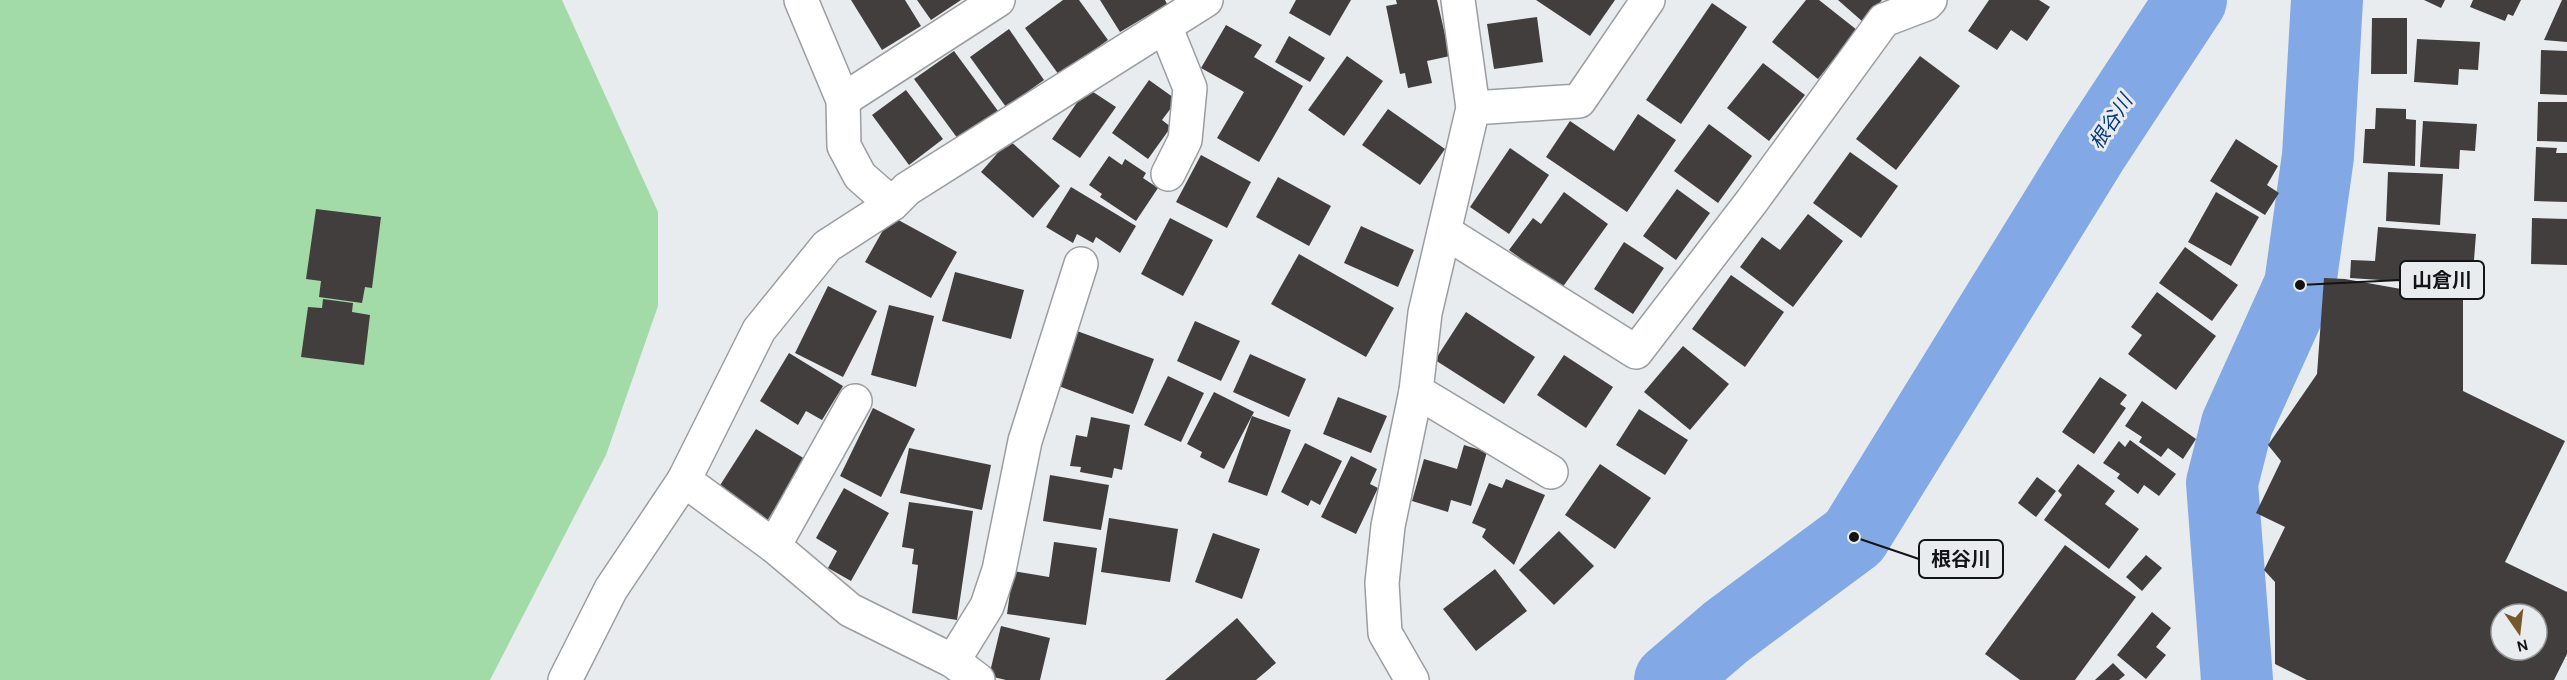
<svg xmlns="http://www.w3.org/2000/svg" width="2567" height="680" viewBox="0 0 2567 680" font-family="Karla,'Noto Sans JP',sans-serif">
	<rect width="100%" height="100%" fill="#e9ecef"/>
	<polygon fill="#a3dba8" points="0,0 562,0 658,212 658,306 606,455 490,680 0,680"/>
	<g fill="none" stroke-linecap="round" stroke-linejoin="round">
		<g stroke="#82a9e5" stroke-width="72">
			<polyline points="1670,680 1726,632 1854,537 2092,151 2191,0"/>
			<polyline points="2237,680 2222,483 2237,424 2300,285 2318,156 2327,0"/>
		</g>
	</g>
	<g fill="#423e3d" fill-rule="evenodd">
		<polygon points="851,0 905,0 921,26 882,50"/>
		<polygon points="917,0 961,0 931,20"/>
		<polygon points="1063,0 1079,0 1108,40 1059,75 1025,28"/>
		<polygon points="1100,0 1165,0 1167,4 1120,32"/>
		<polygon points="1296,0 1351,0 1330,36 1289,13"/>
		<polygon points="1396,0 1437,0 1450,56 1427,61 1432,83 1408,88 1405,73 1400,74 1386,6 1397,4"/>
		<polygon points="1536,0 1615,0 1590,36"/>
		<polygon points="1806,0 1819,0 1857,30 1818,79 1772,42"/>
		<polygon points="1838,0 1882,0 1863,22"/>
		<polygon points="1989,0 2039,0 2050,7 2027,41 2011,30 1997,50 1968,31"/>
		<polygon points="2424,0 2445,0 2441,8"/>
		<polygon points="2473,0 2521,0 2513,16 2508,14 2505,21 2470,7"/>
		<polygon points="2562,0 2567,0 2567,42 2544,40"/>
		<polygon points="1712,3 1747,27 1681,124 1646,100"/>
		<polygon points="1537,17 1543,62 1494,69 1487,24"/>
		<polygon points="2372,18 2407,18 2407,74 2371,74"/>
		<polygon points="1226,25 1262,45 1254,57 1303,86 1259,162 1217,138 1244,92 1201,68"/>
		<polygon points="1009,29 1044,80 1006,107 970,57"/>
		<polygon points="1289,36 1325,58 1310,82 1275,62"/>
		<polygon points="2417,39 2480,42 2478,70 2459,69 2458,85 2414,82"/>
		<polygon points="2541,50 2567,51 2567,95 2540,94"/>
		<polygon points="954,51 998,111 958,139 914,79"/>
		<polygon points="1347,56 1383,81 1344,136 1308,110"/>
		<polygon points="1920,56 1960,86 1896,170 1856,139"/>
		<polygon points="1763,63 1805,95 1769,141 1727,108"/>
		<polygon points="1149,80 1177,100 1162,120 1171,127 1148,159 1112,133"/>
		<polygon points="1087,88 1116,107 1080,158 1052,139"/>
		<polygon points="906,90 943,139 909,165 872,115"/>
		<polygon points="2538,102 2567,102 2567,142 2537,141"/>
		<polygon points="2376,108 2406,109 2406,119 2416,120 2415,166 2363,163 2365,129 2375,129"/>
		<polygon points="1388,109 1445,149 1420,185 1362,145"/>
		<polygon points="1638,114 1676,140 1627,212 1546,157 1570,121 1614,151"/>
		<polygon points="2423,121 2477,124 2475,151 2460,150 2459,169 2420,167"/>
		<polygon points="1709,124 1752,156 1718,203 1674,171"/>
		<polygon points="2236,139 2278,166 2267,185 2279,193 2265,215 2210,181"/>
		<polygon points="1009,140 1060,186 1033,218 981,172"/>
		<polygon points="2536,147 2557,148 2556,153 2567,153 2567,202 2534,201"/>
		<polygon points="1510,148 1549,175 1509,234 1470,207"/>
		<polygon points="1850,152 1898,186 1861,238 1813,203"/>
		<polygon points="1201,155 1251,182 1227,228 1176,202"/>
		<polygon points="1109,156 1122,165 1125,159 1146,173 1143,178 1158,188 1136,221 1100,197 1102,194 1089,185"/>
		<polygon points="2388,172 2443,174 2440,225 2386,221"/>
		<polygon points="1278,177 1331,206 1309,246 1256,217"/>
		<polygon points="1071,187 1136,226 1120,253 1096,237 1093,243 1077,234 1073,243 1046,227"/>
		<polygon points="1677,189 1710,213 1676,260 1643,236"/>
		<polygon points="1564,192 1608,224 1562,288 1509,250 1533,218 1541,224"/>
		<polygon points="2216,192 2259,217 2231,266 2188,242"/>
		<polygon points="316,209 381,217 372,288 365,287 362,303 319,297 321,281 306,279"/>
		<polygon points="1808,214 1843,241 1793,307 1740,267 1762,237 1780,250"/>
		<polygon points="891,216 957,252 931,298 865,262"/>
		<polygon points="1170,218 1213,240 1183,296 1141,274"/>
		<polygon points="2532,218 2567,219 2567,265 2531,264"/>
		<polygon points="1361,226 1414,250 1398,287 1344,263"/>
		<polygon points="2378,227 2476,234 2472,286 2350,278 2351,260 2375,261"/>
		<polygon points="1624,242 1664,268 1633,314 1594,289"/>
		<polygon points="2185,247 2238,285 2212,321 2159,283"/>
		<polygon points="1299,254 1394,308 1366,357 1271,304"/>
		<polygon points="955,272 1024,290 1011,339 942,321"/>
		<polygon points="1731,275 1784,312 1745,367 1692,329"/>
		<path d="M 2324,278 L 2345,279 L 2463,300 L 2463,391 L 2565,441 L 2505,562 L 2567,592 L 2567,654 L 2554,680 L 2307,680 L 2275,664 L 2275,582 L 2264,570 L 2285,527 L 2256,513 L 2281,461 L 2268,445 L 2317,374 ZM 2501,614 L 2537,614 L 2537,650 L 2501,650 Z"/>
		<polygon points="828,286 877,311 843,377 795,353"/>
		<polygon points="2157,292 2216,336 2176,390 2128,354 2142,335 2131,327"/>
		<polygon points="323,299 353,303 352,312 370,315 364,365 301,357 308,307 322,308"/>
		<polygon points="889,305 934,316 916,387 871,375"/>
		<polygon points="1466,312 1535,357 1504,404 1435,360"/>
		<polygon points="1195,321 1240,341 1221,381 1177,361"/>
		<polygon points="1077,331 1154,359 1133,414 1056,385"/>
		<polygon points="1683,346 1729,384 1690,430 1644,392"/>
		<polygon points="789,353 843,386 822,420 806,411 798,425 760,401"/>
		<polygon points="1250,354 1306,379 1289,417 1233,392"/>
		<polygon points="1564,355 1613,387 1586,428 1537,395"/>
		<polygon points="1168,376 1204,393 1181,442 1144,425"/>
		<polygon points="2100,377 2127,395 2120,404 2126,408 2094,454 2062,432"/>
		<polygon points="1214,392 1254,412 1224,469 1200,457 1202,452 1187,444"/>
		<polygon points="1338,397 1387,416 1371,453 1323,434"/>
		<polygon points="2142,401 2196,439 2183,459 2168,448 2161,457 2139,442 2142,437 2125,426"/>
		<polygon points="873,408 915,429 881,497 840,476"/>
		<polygon points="1639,409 1688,440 1665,475 1616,445"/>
		<polygon points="1252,416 1291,430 1267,496 1228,482"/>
		<polygon points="1091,417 1130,425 1122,470 1114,468 1112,478 1080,472 1081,467 1070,466 1076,435 1087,437"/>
		<polygon points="756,429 805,459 767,521 717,490"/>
		<polygon points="2130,440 2176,474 2159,496 2144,485 2138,494 2117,478 2120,474 2103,463 2119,441 2125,447"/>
		<polygon points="1305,443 1342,461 1320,505 1311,500 1308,506 1281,492"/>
		<polygon points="1464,445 1487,452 1471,506 1451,500 1448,512 1412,501 1424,459 1457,469"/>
		<polygon points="909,448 991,465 982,510 900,493"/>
		<polygon points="1351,456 1377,469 1370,484 1378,488 1356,534 1321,517"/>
		<polygon points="1600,464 1651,498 1615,549 1565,515"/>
		<polygon points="2078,464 2115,491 2105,504 2139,529 2109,569 2044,520 2062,495 2058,491"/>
		<polygon points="1050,475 1109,485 1101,530 1043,521"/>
		<polygon points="2037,477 2056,491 2036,517 2018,503"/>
		<polygon points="1506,479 1545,495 1514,565 1482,537 1486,529 1472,523 1489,483 1502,488"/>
		<polygon points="844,488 889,513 851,581 828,568 837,551 816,538"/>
		<polygon points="909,502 973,511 957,620 912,613 918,565 912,564 914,549 902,547"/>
		<polygon points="1109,518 1178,529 1170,582 1101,572"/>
		<polygon points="1559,531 1594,566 1554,605 1519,570"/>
		<polygon points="1213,533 1260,549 1242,599 1195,582"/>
		<polygon points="1054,542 1097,548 1086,625 1007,614 1013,571 1049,577"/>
		<polygon points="2065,545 2136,597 2075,680 2020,680 1985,654"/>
		<polygon points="2146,555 2162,568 2142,591 2126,577"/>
		<polygon points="1495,569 1527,611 1476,651 1443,609"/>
		<polygon points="2152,612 2171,628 2156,647 2166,655 2146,679 2117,655"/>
		<polygon points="1237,618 1276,663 1256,680 1165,680"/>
		<polygon points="1001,626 1050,638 1040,680 1006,680 989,676"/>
		<polygon points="2113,663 2125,675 2119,680 2095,680"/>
	</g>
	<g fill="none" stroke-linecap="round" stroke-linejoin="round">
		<defs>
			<g id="minor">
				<polyline points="801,0 843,100 844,146 860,176 892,204"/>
				<polyline points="1165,26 1190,88 1185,140 1168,174"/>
				<polyline points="843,100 998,0"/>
				<polyline points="1473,108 1579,101 1648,0"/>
				<polyline points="1445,232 1636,352 1752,201 1884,20 1926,4 1930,0"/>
				<polyline points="1416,391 1551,472"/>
				<polyline points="684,480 774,546 850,610 953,661 978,680"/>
				<polyline points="774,546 855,401"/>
				<polyline points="953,661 987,606 999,570 1025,441 1081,264"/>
				<polyline points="565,680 611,589 684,480 759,330 827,246 892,204 907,189 1206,0"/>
				<polyline points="1412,680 1385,633 1382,583 1388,526 1416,391 1425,313 1473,108 1458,0"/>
			</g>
		</defs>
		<use href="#minor" stroke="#9b9da0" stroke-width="36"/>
		<use href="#minor" stroke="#fff" stroke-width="33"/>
	</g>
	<g text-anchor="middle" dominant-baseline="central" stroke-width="6" stroke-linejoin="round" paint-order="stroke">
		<g font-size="20" font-style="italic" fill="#05377c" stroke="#e9ecef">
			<text transform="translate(2111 122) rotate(-57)">根谷川</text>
		</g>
	</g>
	<path fill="none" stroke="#131415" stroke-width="2" d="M2300 285L2400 280M1854 537L1919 559"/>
	<g fill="#131415" stroke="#e9ecef" stroke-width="2">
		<circle cx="2300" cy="285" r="6"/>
		<circle cx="1854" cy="537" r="6"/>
	</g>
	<g fill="#e9ecef" stroke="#131415" stroke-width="2">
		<rect x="2400" y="261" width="84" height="38" rx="6"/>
		<rect x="1919" y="540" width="84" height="38" rx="6"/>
	</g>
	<g font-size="20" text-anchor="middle" font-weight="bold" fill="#131415">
		<text x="2442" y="287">山倉川</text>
		<text x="1961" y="566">根谷川</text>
	</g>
	<g transform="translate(2519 632) rotate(166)"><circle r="28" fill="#e9ecef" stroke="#939698" stroke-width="1.5"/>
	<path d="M0-4.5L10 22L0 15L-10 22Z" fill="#77582d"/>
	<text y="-9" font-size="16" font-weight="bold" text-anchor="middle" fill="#131415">N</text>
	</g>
</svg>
